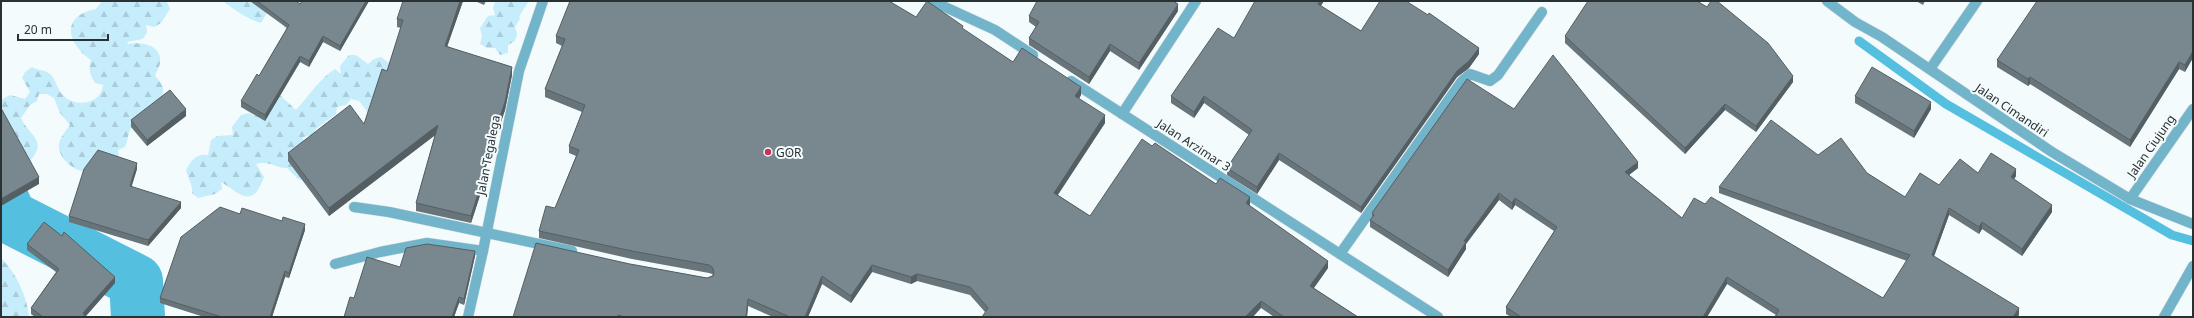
<svg xmlns="http://www.w3.org/2000/svg" width="2194" height="318" viewBox="0 0 2194 318" font-family="'Noto Sans',sans-serif">
	<defs>
		<pattern id="forest-firs" width="22" height="20" patternUnits="userSpaceOnUse"><rect width="22" height="20" fill="#c6edfb"/><path d="M5 1l3.5 6h-7zM16 11l3.5 6h-7z" fill="#aaccd8"/></pattern>
	</defs>
	<rect width="100%" height="100%" fill="#f4fbfd"/>
	<g fill="url(#forest-firs)">
		<path d="M 102,1 L 169,1 L 167,2 L 170,9 L 161,23 L 154,27 L 146,25 L 147,32 L 143,39 L 127,42 L 128,44 C 151,40 170,52 155,75 C 157,79 163,84 163,88 C 165,104 140,115 132,126 C 128,133 128,140 125,147 L 118,150 L 120,165 C 110,167 98,172 87,172 C 74,172 57,157 59,144 C 60,137 66,131 70,125 L 60,113 L 54,98 L 47,94 L 39,94 L 37,101 L 30,105 L 21,118 C 29,136 50,141 28,163 L 1,158 L 1,100 L 10,95 L 25,99 L 30,92 L 22,78 L 25,72 L 32,67 C 37,70 43,70 47,72 C 56,76 56,89 63,95 C 75,108 101,105 103,85 L 95,83 C 90,75 88,69 91,60 C 67,43 60,16 96,9 Z"/>
		<path d="M 224,1 L 313,1 L 291,34 L 285,29 L 282,21 L 268,11 L 261,23 C 252,21 230,8 224,1 Z"/>
		<polygon points="495,1 529,1 519,16 520,19 515,27 517,34 515,41 508,45 508,53 500,55 495,48 487,48 480,44 482,36 480,28 488,16 495,15 493,8"/>
		<path d="M 349,55 L 356,55 L 368,64 L 374,59 L 381,57 L 393,66 L 369,114 L 359,101 L 351,99 L 346,105 L 337,107 L 336,114 L 316,129 L 312,135 L 303,137 L 306,181 L 298,179 L 287,168 C 275,168 269,160 256,164 L 264,177 C 252,210 241,194 221,182 L 222,189 L 215,194 L 198,198 L 192,193 C 193,184 188,179 186,170 C 191,160 197,153 208,155 L 211,140 L 217,136 L 233,135 L 232,127 L 241,115 L 249,113 L 255,116 L 258,109 L 280,95 L 296,110 C 309,96 319,79 335,69 L 341,74 L 340,66 Z"/>
		<path d="M 1,258 C 16,273 27,296 29,317 L 1,317 Z"/>
	</g>
	<g fill="none" stroke-linecap="round" stroke-linejoin="round">
		<polyline stroke="#55bfe0" stroke-width="9" points="1859,41 1946,104 2172,235 2193,241"/>
		<polyline stroke="#55bfe0" stroke-width="54" points="1,197 10,217 136,281 138,317"/>
		<defs>
			<g id="minor">
				<polyline points="932,1 995,30 1033,55"/>
				<polyline points="1827,1 1855,22 1882,37 2052,152 2130,199 2193,224"/>
				<polyline points="1930,69 1977,1"/>
				<polyline points="1071,81 1438,317"/>
				<polyline points="1122,114 1196,1"/>
				<polyline points="2130,199 2193,109"/>
				<polyline points="354,207 389,212 572,251"/>
				<polyline points="1340,254 1462,81 1470,74 1490,81 1498,75 1542,12"/>
				<polyline points="335,264 380,252 427,243 483,251"/>
				<polyline points="2164,317 2193,266"/>
			</g>
			<polyline id="tertiary" points="468,317 483,251 519,71 543,1"/>
		</defs>
		<use href="#minor" stroke="#d0d7d9" stroke-width="11"/>
		<use href="#tertiary" stroke="#d0d7d9" stroke-width="11"/>
		<use href="#minor" stroke="#72b5cb" stroke-width="10"/>
		<use href="#tertiary" stroke="#72b5cb" stroke-width="10"/>
	</g>
	<g fill="#67757a">
		<polygon points="250,1 296,1 300,4 302,1 369,1 340,51 323,42 309,67 300,62 265,121 241,107 241,101 259,76 287,28"/>
		<polygon points="463,1 447,46 512,75 505,110 483,175 484,183 471,223 416,211 416,203 435,135 329,216 288,161 288,153 364,124 387,71 401,28 397,27 397,19"/>
		<polygon points="475,1 486,1 484,5"/>
		<polygon points="1916,1 1925,1 1923,5"/>
		<polygon points="2193,1 2185,72 2179,69 2130,147 2030,84 2028,86 1997,67 1997,60"/>
		<polygon points="1321,6 1361,31 1479,54 1469,68 1457,77 1361,213 1279,160 1257,194 1227,175 1227,168 1249,135 1204,103 1194,118 1171,103 1171,96 1234,38"/>
		<polygon points="1178,11 1139,70 1110,51 1089,84 1029,45 1029,38 1036,27 1029,22 1029,16"/>
		<polygon points="916,17 963,30 1013,62 1081,95 1079,99 1105,123 1058,195 1090,216 1152,146 1216,184 1250,205 1249,205 1328,268 1314,288 1358,317 1274,317 1261,308 985,312 970,295 917,281 911,284 872,272 851,303 822,284 808,317 773,317 748,306 747,317 513,317 630,264 707,278 713,275 712,274 709,273 632,259 539,238 539,231 555,208 576,156 569,153 569,146 582,112 545,97 545,89 562,46 556,43 556,36"/>
		<polygon points="1565,36 1793,82 1756,132 1725,110 1685,154 1565,43"/>
		<polygon points="1855,96 1931,109 1914,138 1855,103"/>
		<polygon points="1514,109 1638,168 1629,175 1682,218 1883,298 1907,261 1719,193 1719,187 1818,155 1867,173 1905,197 1939,185 1978,173 2016,176 2014,179 2052,212 2022,256 1982,229 1979,234 1949,215 1934,256 2019,315 2017,317 1775,317 1776,315 1727,284 1707,317 1511,317 1506,314 1506,307 1554,231 1515,205 1512,210 1499,200 1466,244 1466,249 1448,277 1370,227 1370,220 1372,218 1372,213"/>
		<polygon points="186,116 147,146 131,127 131,120"/>
		<polygon points="137,169 131,186 181,208 148,246 69,222 69,216"/>
		<polygon points="305,230 289,278 285,277 272,317 204,317 160,303 160,298"/>
		<polygon points="27,244 115,283 85,317 35,317 31,314 31,308 56,272 27,250"/>
		<polygon points="475,256 464,305 459,303 454,317 344,317 354,298"/>
	</g>
	<g fill="#545f63">
		<polygon points="366,1 369,1 340,51 340,46"/>
		<polygon points="460,1 463,1 445,53 445,46"/>
		<polygon points="1320,1 1324,1 1318,11 1318,4"/>
		<polygon points="1178,4 1178,11 1139,70 1139,63"/>
		<polygon points="323,36 323,42 309,67 309,61"/>
		<polygon points="1110,44 1110,51 1089,84 1089,77"/>
		<polygon points="1479,48 1479,54 1469,68 1457,77 1361,213 1361,207 1457,71"/>
		<polygon points="2193,51 2193,58 2185,72 2185,65"/>
		<polygon points="300,56 300,62 265,121 265,115"/>
		<polygon points="2179,62 2179,69 2130,147 2130,140"/>
		<polygon points="512,67 512,75 505,110 481,182 481,174"/>
		<polygon points="1793,76 1793,82 1756,132 1756,126"/>
		<polygon points="2030,77 2030,84 2028,86 2028,79"/>
		<polygon points="1081,87 1081,95 1075,104 1075,96"/>
		<polygon points="1204,96 1204,103 1194,118 1194,112"/>
		<polygon points="1931,102 1931,109 1914,138 1914,131"/>
		<polygon points="1725,104 1725,110 1685,154 1685,148"/>
		<polygon points="186,109 186,116 147,146 147,140"/>
		<polygon points="1105,115 1105,123 1054,200 1054,193"/>
		<polygon points="438,125 438,133 329,216 329,208"/>
		<polygon points="1279,153 1279,160 1257,194 1257,187"/>
		<polygon points="1638,162 1638,168 1625,178 1625,172"/>
		<polygon points="137,163 137,169 130,192 130,186"/>
		<polygon points="2016,169 2016,176 2011,184 2011,177"/>
		<polygon points="484,175 484,183 471,223 471,216"/>
		<polygon points="39,177 39,184 1,206 1,199"/>
		<polygon points="1499,193 1499,200 1466,244 1466,249 1448,277 1448,270 1464,241"/>
		<polygon points="1250,197 1250,205 1246,210 1246,203"/>
		<polygon points="1515,198 1515,205 1512,210 1512,203"/>
		<polygon points="181,202 181,208 148,246 148,240"/>
		<polygon points="2052,205 2052,212 2022,256 2022,249"/>
		<polygon points="1949,208 1949,215 1932,262 1932,255"/>
		<polygon points="1982,222 1982,229 1979,234 1979,227"/>
		<polygon points="305,224 305,230 289,278 289,273"/>
		<polygon points="475,251 475,256 464,305 464,299"/>
		<polygon points="1328,261 1328,268 1310,293 1310,286"/>
		<polygon points="872,265 872,272 851,303 851,296"/>
		<polygon points="285,271 285,277 272,317 270,317"/>
		<polygon points="917,274 917,281 911,284 911,277"/>
		<polygon points="822,276 822,284 808,317 805,317"/>
		<polygon points="115,277 115,283 85,317 83,313"/>
		<polygon points="1727,277 1727,284 1707,317 1703,317"/>
		<polygon points="459,297 459,303 454,317 452,317"/>
		<polygon points="748,299 748,306 747,317 746,317"/>
		<polygon points="1261,301 1261,308 1253,317 1245,317"/>
		<polygon points="2019,308 2019,315 2017,317 2013,317"/>
	</g>
	<g fill="#78888e" stroke="#545f63">
		<polygon points="257,1 296,1 300,4 302,1 366,1 340,46 323,36 309,61 300,56 265,115 241,101 257,74 259,76 289,25"/>
		<polygon points="403,1 460,1 445,46 512,67 505,102 481,174 484,175 471,216 416,203 438,125 329,208 288,153 350,105 364,124 382,69 387,71 403,20 397,19"/>
		<polygon points="570,1 889,1 916,17 927,1 963,26 962,28 1013,62 1022,48 1081,87 1075,96 1105,115 1054,193 1090,216 1142,139 1152,146 1155,143 1216,184 1220,178 1250,197 1246,203 1328,261 1310,286 1358,317 1284,317 1261,301 1245,317 982,317 988,308 970,287 917,274 911,277 872,265 851,296 822,276 805,317 790,317 748,299 746,317 625,317 618,315 618,317 513,317 536,243 630,264 707,278 713,276 714,272 712,267 709,265 632,251 539,231 546,206 555,208 579,150 569,146 585,105 545,89 565,39 556,36"/>
		<polygon points="1037,1 1173,1 1178,4 1139,63 1110,44 1089,77 1029,38 1039,22 1029,16"/>
		<polygon points="1255,1 1320,1 1318,4 1361,31 1380,1 1406,1 1428,15 1429,13 1479,48 1469,61 1457,71 1361,207 1279,153 1257,187 1227,168 1252,130 1204,96 1194,112 1171,96 1218,28 1234,38"/>
		<polygon points="1588,1 1697,1 1707,7 1711,1 1717,1 1768,43 1793,76 1756,126 1725,104 1685,148 1565,36"/>
		<polygon points="2037,1 2193,1 2193,51 2185,65 2179,62 2130,140 2030,77 2028,79 1997,60"/>
		<polygon points="1553,55 1638,162 1625,172 1682,218 1694,198 1705,204 1711,197 1883,298 1910,255 1719,187 1771,120 1818,155 1841,138 1867,173 1905,197 1920,173 1939,185 1960,159 1978,173 1991,153 2016,169 2011,177 2052,205 2022,249 1982,222 1979,227 1949,208 1932,255 2019,308 2013,317 1775,317 1779,310 1727,277 1703,317 1521,317 1506,307 1557,227 1515,198 1512,203 1499,193 1464,241 1466,242 1448,270 1370,220 1374,215 1372,213 1467,79 1514,109"/>
		<polygon points="1872,67 1931,102 1914,131 1855,96"/>
		<polygon points="170,90 186,109 147,140 131,120"/>
		<polygon points="1,108 39,177 1,199"/>
		<polygon points="98,150 137,163 130,186 181,202 148,240 69,216 84,169"/>
		<polygon points="220,207 240,214 242,208 282,221 283,217 305,224 289,273 285,271 270,317 222,317 160,298 181,237"/>
		<polygon points="44,222 62,236 64,232 115,277 83,313 85,317 43,317 31,308 59,269 27,244"/>
		<polygon points="427,244 475,251 464,299 459,297 452,317 385,317 383,316 383,317 344,317 350,297 354,298 367,257 400,267 406,248"/>
	</g>
	<circle fill="#c33457" stroke="#f4fbfd" stroke-width="1.5" cx="768" cy="152" r="4"/>
	<g text-anchor="middle" dominant-baseline="central" stroke-width="4" stroke-linejoin="round" paint-order="stroke">
		<g font-size="12" fill="#2a3133" stroke="#f4fbfd">
			<text transform="translate(2012 110) rotate(34)">Jalan Cimandiri</text>
			<text transform="translate(1194 145) rotate(33)">Jalan Arzimar 3</text>
			<text transform="translate(2151 146) rotate(-55)">Jalan Ciujung</text>
			<text transform="translate(488 155) rotate(-79)">Jalan Tegalega</text>
		</g>
		<g font-size="12" fill="#2a3133" stroke="#f4fbfd" text-anchor="start">
			<text x="776" y="152">GOR</text>
		</g>
	</g>
	<rect width="2194" height="318" fill="none" stroke="#2a3133" stroke-width="4"/>
	<path d="M18 34v6h90v-6" fill="none" stroke="#2a3133" stroke-width="2"/>
	<text x="24" y="34" font-size="12" fill="#2a3133" stroke="#f4fbfd" stroke-width="3" paint-order="stroke">20 m</text>
</svg>
